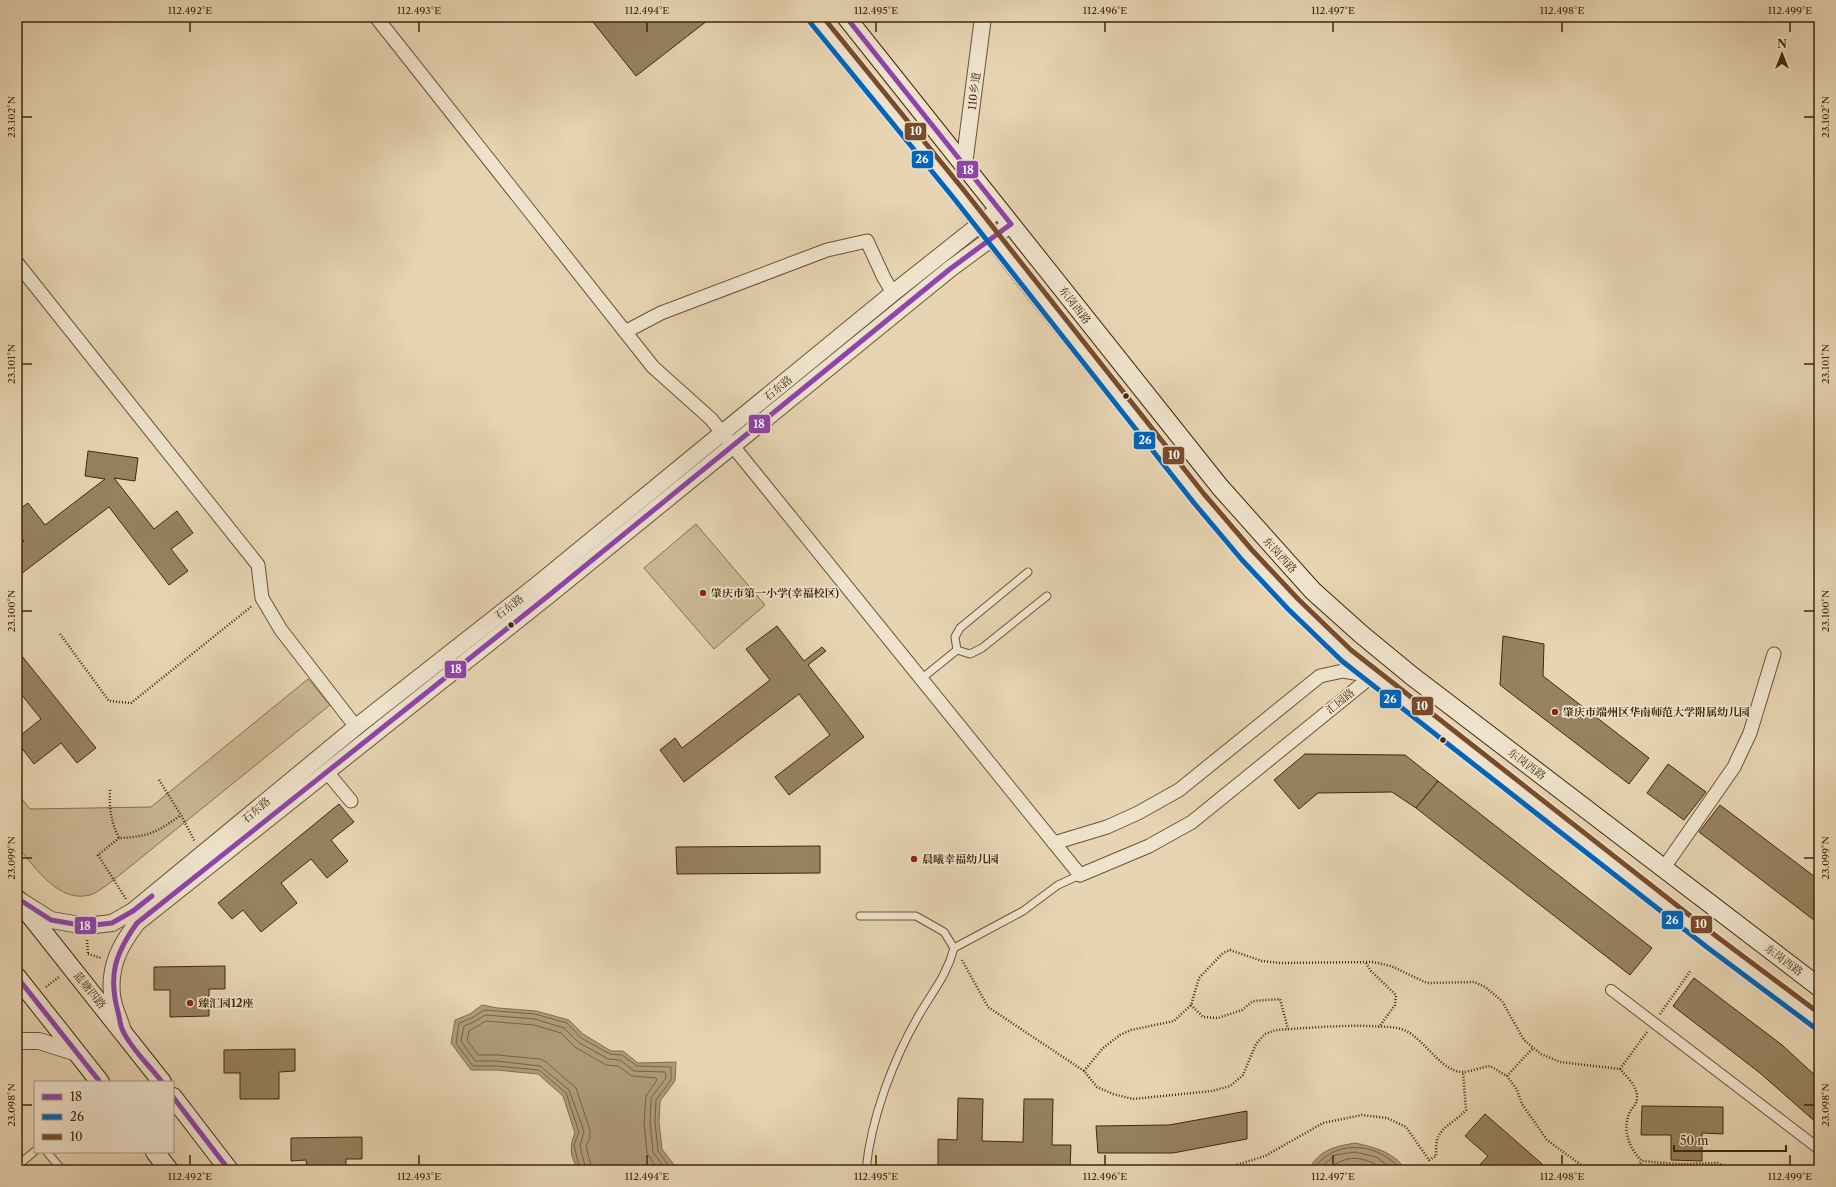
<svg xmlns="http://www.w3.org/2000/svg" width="1836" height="1187" viewBox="0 0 1836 1187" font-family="'Libre Caslon Text','Noto Serif SC',serif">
	<rect width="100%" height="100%" fill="#e7d4b2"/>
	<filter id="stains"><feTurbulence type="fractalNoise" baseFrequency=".005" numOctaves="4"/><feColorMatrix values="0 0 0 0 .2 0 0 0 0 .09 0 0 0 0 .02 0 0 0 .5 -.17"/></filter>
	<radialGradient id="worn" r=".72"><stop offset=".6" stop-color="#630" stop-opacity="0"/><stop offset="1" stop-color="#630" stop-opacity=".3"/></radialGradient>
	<g fill="#cbb795" stroke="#86704f">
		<polygon points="696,524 765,605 714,649 644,568"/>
		<path d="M 308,679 L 330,705 L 106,886 C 102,888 97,892 93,894 C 60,906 35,867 17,846 L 17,793 L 30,809 L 151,807 Z"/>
	</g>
	<g fill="#ae9a79" stroke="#826d4c">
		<path d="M 482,1005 L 498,1008 L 536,1011 L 569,1020 L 583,1034 L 611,1051 L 623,1051 L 638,1063 L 676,1062 L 675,1081 L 660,1101 L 659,1122 L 662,1149 L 678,1170 L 579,1170 C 570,1158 569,1146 575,1133 L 563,1096 L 538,1074 L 496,1070 L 471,1070 L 451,1043 L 455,1020 L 470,1014 Z"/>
		<path d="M 1355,1143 C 1374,1147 1394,1152 1406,1170 L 1308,1170 C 1321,1149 1333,1147 1355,1143 Z"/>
	</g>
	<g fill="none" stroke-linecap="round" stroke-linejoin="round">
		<g stroke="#776241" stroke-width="1">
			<polyline points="581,1170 578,1162 574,1145 579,1132 566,1093 539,1070 496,1066 473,1066 456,1043 459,1023 472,1018 484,1010 535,1014 567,1023 581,1038 610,1054 622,1055 637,1066 671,1067 671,1080 656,1100 655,1122 658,1151 672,1170"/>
			<polyline points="586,1170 580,1146 584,1131 569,1090 540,1066 496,1061 475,1061 461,1041 464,1026 474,1022 485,1015 535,1019 564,1028 578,1042 608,1059 620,1060 634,1071 665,1072 666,1078 651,1098 650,1122 653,1152 666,1170"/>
			<polyline points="592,1170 586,1146 590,1138 590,1130 576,1088 546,1062 540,1059 497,1055 478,1055 467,1040 469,1031 486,1021 534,1025 561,1033 575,1047 606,1065 618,1066 632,1076 656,1078 657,1080 646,1096 644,1122 647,1153 658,1170"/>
			<path d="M 1313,1170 C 1333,1138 1379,1142 1401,1170"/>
			<polyline points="1318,1170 1335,1155 1355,1152 1376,1157 1394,1170"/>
			<path d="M 1327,1170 C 1346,1154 1364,1155 1384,1170"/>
		</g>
	</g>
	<g fill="#978261" stroke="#402909">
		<polygon points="589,17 712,17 636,76"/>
		<polygon points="88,451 138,458 135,481 114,478 154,529 177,511 193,533 171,549 188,571 169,585 109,507 17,577 17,546 24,541 17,533 17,511 28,503 45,525 105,479 85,476"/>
		<polygon points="777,626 804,661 822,647 826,651 808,665 864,737 789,795 775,777 830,735 799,694 684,782 660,750 675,738 682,748 770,680 746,649"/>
		<polygon points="1503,636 1544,644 1543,676 1649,758 1629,784 1500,685"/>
		<polygon points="17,650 96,748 77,763 61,743 34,764 17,742 17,738 41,719 17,689"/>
		<polygon points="1305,754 1405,755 1438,781 1416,808 1392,792 1318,793 1299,809 1274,780"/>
		<polygon points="1668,764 1706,792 1684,820 1647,793"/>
		<polygon points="1438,781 1652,948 1630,975 1416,808"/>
		<polygon points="339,804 354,822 331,840 348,861 327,878 311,859 281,883 297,903 261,932 243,910 232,919 218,903"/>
		<polygon points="1720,805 1819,880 1819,924 1699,832"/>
		<polygon points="820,846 820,873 677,874 676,847"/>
		<polygon points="225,966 225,989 209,989 209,1016 170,1017 170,990 154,990 154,967"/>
		<polygon points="1694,978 1782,1045 1819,1079 1819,1125 1760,1073 1673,1006"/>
		<polygon points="295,1049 295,1071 279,1072 279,1099 240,1099 240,1073 224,1073 224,1050"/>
		<polygon points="958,1098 983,1099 982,1141 1023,1142 1024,1099 1053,1099 1052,1145 1071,1145 1070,1169 938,1166 938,1139 957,1140"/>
		<polygon points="1642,1106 1723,1107 1723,1134 1702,1133 1702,1161 1671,1160 1671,1135 1641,1135"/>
		<polygon points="1247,1111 1247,1139 1173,1153 1098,1153 1096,1126 1169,1125"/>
		<polygon points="1485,1114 1549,1170 1475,1170 1488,1156 1465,1136"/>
		<polygon points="362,1137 362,1159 346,1159 346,1170 307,1170 306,1160 291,1161 291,1138"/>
	</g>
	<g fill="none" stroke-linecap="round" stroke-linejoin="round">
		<defs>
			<g id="service">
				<polyline points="1028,572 960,628 955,637 957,650 970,654 982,648 1047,596"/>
				<polyline points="921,679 957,650"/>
				<path d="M 860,916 L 916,916 L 944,932 L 954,948 C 947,975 933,991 919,1015 C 893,1060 871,1118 866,1170"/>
				<polyline points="954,948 1023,911 1058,885 1080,875"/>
				<polyline points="47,1152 62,1170"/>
				<polyline points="17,1166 35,1151"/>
			</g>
			<polyline id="pedestrian" points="1611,990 1819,1149"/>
			<g id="minor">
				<polyline points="376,17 653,367 711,419 1080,875 1149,846 1192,822 1372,676"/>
				<polyline points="17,263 258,565 262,598 281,630 356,727"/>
				<polyline points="625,332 661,313 827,250 867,241 884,278 893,293"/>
				<polyline points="327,772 351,801"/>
				<polyline points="1054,843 1107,827 1138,813 1179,790 1320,676 1343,671 1372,676"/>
				<polyline points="1663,869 1734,767 1750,733 1774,654"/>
			</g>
			<g id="tertiary">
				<polyline points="964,165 983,17"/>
				<polyline points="21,901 51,920 86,926 112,923 133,911 356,727 538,584 893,293 999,209"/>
				<path d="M 123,1031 C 120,1020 113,1007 112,995 C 109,966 120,945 137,923 L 548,596 L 950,269 L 1011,224"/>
				<polyline points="17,1041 39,1041 77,1053"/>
			</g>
			<g id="secondary">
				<polyline points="814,17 957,192 1024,278 1199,498 1247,555 1293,604 1346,655 1712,942 1819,1022"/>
				<polyline points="846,17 1220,487 1313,591 1361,634 1412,676 1819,987"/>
				<polyline points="17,899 162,1082"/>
				<polyline points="17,977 100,1082"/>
				<polyline points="173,1097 229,1170"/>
				<polyline points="155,1152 169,1170"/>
			</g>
		</defs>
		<use href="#service" stroke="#6a5433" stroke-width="9"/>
		<use href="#pedestrian" stroke="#6a5433" stroke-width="12"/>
		<use href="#minor" stroke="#6a5433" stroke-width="15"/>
		<use href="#tertiary" stroke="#6a5433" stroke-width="18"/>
		<use href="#secondary" stroke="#402909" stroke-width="20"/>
		<g stroke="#402909" stroke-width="2.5" stroke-dasharray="1 2" stroke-linecap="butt">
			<polyline points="60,634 109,701 131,703 252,606"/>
			<polyline points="159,780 181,815 195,842"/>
			<path d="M 110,790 C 109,808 111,822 119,838 C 149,837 157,832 181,815"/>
			<polyline points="119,838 98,855 126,899"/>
			<polyline points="87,940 88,954"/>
			<polyline points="88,954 101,958"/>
			<path d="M 962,960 L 988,1007 L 1084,1071 L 1097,1087 L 1113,1094 L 1133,1099 L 1212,1091 L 1230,1086 L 1243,1075 L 1256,1044 L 1265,1034 L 1276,1030 C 1307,1028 1339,1025 1371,1026 C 1382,1027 1393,1026 1404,1030 C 1424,1038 1441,1072 1463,1072 C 1469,1072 1482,1067 1490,1066 L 1507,1076 L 1517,1090 L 1522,1104 L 1547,1140 L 1588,1170"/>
			<polyline points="1366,963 1371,971 1396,995 1395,1005 1379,1027"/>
			<polyline points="46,987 59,977"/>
			<polyline points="1191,1005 1203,1017 1218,1018 1242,1010 1253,1001 1280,999 1288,1029"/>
			<polyline points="17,1011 22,1007"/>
			<polyline points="1660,1014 1691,970"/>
			<polyline points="1620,1069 1647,1032"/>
			<path d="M 1084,1071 L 1103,1048 L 1120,1035 L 1131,1030 L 1174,1021 L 1191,1005 L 1199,978 L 1223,953 L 1230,950 L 1262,961 L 1280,963 L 1373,962 L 1391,966 L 1427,983 L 1474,982 L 1485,987 L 1502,1001 L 1524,1040 L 1541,1054 L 1560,1062 L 1620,1069 C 1627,1077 1638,1087 1637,1098 C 1637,1105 1631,1108 1629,1114 C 1622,1130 1630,1150 1642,1161 L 1677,1164 L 1718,1163 L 1732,1170"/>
			<polyline points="1507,1076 1533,1048"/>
			<path d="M 1220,1170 L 1265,1156 L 1323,1123 L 1362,1115 L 1387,1118 L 1406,1127 L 1429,1160 L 1436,1156 C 1436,1151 1436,1145 1437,1140 C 1441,1126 1457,1121 1466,1110 L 1463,1072"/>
			<polyline points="1634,1170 1642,1161"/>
		</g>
		<use href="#service" stroke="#efe3cd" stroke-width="7"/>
		<use href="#pedestrian" stroke="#efe3cd" stroke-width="10"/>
		<use href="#minor" stroke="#efe3cd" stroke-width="13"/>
		<use href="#tertiary" stroke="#efe3cd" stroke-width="16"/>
		<use href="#secondary" stroke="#efe3cd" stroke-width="18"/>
		<defs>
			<g id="bus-1">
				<polyline points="17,898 51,920 86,926 112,923 133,911 152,896"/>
				<polyline points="17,977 100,1082"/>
				<path d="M 162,1082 C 150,1066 133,1051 124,1033 C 120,1027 120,1019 118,1012 C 108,975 115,954 137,923 L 548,596 L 950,269 L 1011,224 L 846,17"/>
				<polyline points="173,1097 229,1170"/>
			</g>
			<polyline id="bus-2" points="809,21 952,196 1194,503 1242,560 1288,609 1342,661 1708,948 1815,1028"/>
			<polyline id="bus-3" points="823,17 962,188 1204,494 1252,550 1298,599 1351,650 1716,936 1819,1013"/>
		</defs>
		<use href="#bus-1" stroke="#efe3cd" stroke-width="8"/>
		<use href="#bus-2" stroke="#efe3cd" stroke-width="8"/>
		<use href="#bus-3" stroke="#efe3cd" stroke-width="8"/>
		<use href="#bus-1" stroke="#8e44ad" stroke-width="5"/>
		<use href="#bus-2" stroke="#0065bd" stroke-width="5"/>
		<use href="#bus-3" stroke="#7a4b2a" stroke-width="5"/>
	</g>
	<path fill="none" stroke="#402909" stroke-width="1.5" d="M 190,22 L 190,32M 419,22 L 419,32M 647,22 L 647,32M 876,22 L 876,32M 1105,22 L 1105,32M 1333,22 L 1333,32M 1562,22 L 1562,32M 1790,22 L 1790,32M 22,117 L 32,117M 1804,117 L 1814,117M 22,364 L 32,364M 1804,364 L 1814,364M 22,611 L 32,611M 1804,611 L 1814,611M 22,858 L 32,858M 1804,858 L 1814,858M 22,1105 L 32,1105M 1804,1105 L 1814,1105M 190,1155 L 190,1165M 419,1155 L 419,1165M 647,1155 L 647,1165M 876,1155 L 876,1165M 1105,1155 L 1105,1165M 1333,1155 L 1333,1165M 1562,1155 L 1562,1165M 1790,1155 L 1790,1165"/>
	<g fill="#402909" stroke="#efe3cd" stroke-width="1.5">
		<circle cx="1126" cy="396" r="3.5"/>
		<circle cx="511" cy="625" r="3.5"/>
		<circle cx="1443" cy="740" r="3.5"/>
	</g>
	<g fill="#8f2418" stroke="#efe3cd" stroke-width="1.5">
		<circle cx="703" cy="593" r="4"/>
		<circle cx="1555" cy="712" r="4"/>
		<circle cx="914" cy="859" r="4"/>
		<circle cx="190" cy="1003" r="4"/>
	</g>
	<g text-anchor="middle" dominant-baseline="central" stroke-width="3.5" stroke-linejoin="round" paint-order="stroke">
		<g font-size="11" fill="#402909" stroke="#efe3cd">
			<text transform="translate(974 91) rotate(-83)">110乡道</text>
			<text transform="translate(1075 305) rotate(52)">东岗西路</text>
			<text transform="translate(778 388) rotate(-39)">石东路</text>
			<text transform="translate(1280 555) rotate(48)">东岗西路</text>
			<text transform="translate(509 607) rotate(-38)">石东路</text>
			<text transform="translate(1340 701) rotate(-39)">汇园路</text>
			<text transform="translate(1527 764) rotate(37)">东岗西路</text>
			<text transform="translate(256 810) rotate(-40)">石东路</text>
			<text transform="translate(1784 960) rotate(37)">东岗西路</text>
			<text transform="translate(90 990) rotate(51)">蓝塘四路</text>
		</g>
		<g font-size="11" font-weight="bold" fill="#402909" stroke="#efe3cd" text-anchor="start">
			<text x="711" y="593">肇庆市第一小学(幸福校区)</text>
			<text x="1563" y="712">肇庆市端州区华南师范大学附属幼儿园</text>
			<text x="922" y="859">晨曦幸福幼儿园</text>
			<text x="198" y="1003">臻汇园12座</text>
		</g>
	</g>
	<g stroke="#efe3cd" stroke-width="1.5">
		<rect x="904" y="122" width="23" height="19" rx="4" fill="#7a4b2a"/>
		<rect x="911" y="150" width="23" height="19" rx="4" fill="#0065bd"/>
		<rect x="956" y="160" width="23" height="19" rx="4" fill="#8e44ad"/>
		<rect x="748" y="414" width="23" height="20" rx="4" fill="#8e44ad"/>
		<rect x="1133" y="431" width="23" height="19" rx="4" fill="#0065bd"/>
		<rect x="1162" y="446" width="23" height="19" rx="4" fill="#7a4b2a"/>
		<rect x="444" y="660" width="23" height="19" rx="4" fill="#8e44ad"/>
		<rect x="1379" y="689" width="23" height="20" rx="4" fill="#0065bd"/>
		<rect x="1411" y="696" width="23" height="20" rx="4" fill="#7a4b2a"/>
		<rect x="1661" y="910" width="23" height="20" rx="4" fill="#0065bd"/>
		<rect x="1690" y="915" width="23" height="19" rx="4" fill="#7a4b2a"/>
		<rect x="74" y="916" width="23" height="19" rx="4" fill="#8e44ad"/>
	</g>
	<g font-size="11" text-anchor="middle" font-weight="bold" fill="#fff">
		<text x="916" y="135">10</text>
		<text x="922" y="163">26</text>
		<text x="968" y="174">18</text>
		<text x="759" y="428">18</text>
		<text x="1145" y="444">26</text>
		<text x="1174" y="459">10</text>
		<text x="456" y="673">18</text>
		<text x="1390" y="703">26</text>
		<text x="1422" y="710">10</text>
		<text x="1672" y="924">26</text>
		<text x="1701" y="928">10</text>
		<text x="85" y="930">18</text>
	</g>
	<rect width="1836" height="1187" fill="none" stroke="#e7d4b2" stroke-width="44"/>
	<rect x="34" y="1081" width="140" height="72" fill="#efe3cd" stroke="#a9997f"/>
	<rect x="42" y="1094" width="20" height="6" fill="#8e44ad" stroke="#a9997f"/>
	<text x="70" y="1101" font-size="12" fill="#402909">18</text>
	<rect x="42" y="1114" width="20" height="6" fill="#0065bd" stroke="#a9997f"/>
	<text x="70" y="1121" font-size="12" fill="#402909">26</text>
	<rect x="42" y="1134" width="20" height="6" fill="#7a4b2a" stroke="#a9997f"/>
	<text x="70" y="1141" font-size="12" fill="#402909">10</text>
	<g transform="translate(1782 54)" stroke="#efe3cd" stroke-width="3" paint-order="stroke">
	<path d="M0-3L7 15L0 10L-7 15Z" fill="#402909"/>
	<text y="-6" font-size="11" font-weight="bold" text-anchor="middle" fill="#402909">N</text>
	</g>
	<path d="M1674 1145v6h112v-6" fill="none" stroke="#402909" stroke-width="2"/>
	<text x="1680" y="1145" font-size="12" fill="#402909" stroke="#efe3cd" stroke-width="3" paint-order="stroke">50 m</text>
	<rect x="22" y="22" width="1792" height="1143" fill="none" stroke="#402909" stroke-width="1.5"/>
	<g font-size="10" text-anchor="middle" fill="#402909">
		<text x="190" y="14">112.492°E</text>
		<text x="419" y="14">112.493°E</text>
		<text x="647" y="14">112.494°E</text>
		<text x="876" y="14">112.495°E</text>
		<text x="1105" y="14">112.496°E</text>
		<text x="1333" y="14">112.497°E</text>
		<text x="1562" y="14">112.498°E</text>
		<text x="1790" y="14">112.499°E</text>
		<text transform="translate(11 117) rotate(-90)" y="4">23.102°N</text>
		<text transform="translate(1825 117) rotate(-90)" y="4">23.102°N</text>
		<text transform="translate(11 364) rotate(-90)" y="4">23.101°N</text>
		<text transform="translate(1825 364) rotate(-90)" y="4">23.101°N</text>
		<text transform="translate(11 611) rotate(-90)" y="4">23.100°N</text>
		<text transform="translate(1825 611) rotate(-90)" y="4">23.100°N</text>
		<text transform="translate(11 858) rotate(-90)" y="4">23.099°N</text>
		<text transform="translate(1825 858) rotate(-90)" y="4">23.099°N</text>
		<text transform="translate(11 1105) rotate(-90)" y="4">23.098°N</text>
		<text transform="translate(1825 1105) rotate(-90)" y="4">23.098°N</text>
		<text x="190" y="1180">112.492°E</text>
		<text x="419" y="1180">112.493°E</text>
		<text x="647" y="1180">112.494°E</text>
		<text x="876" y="1180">112.495°E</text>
		<text x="1105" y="1180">112.496°E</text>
		<text x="1333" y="1180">112.497°E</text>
		<text x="1562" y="1180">112.498°E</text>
		<text x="1790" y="1180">112.499°E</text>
	</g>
	<rect width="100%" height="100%" filter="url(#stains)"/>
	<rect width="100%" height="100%" fill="url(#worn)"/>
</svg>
